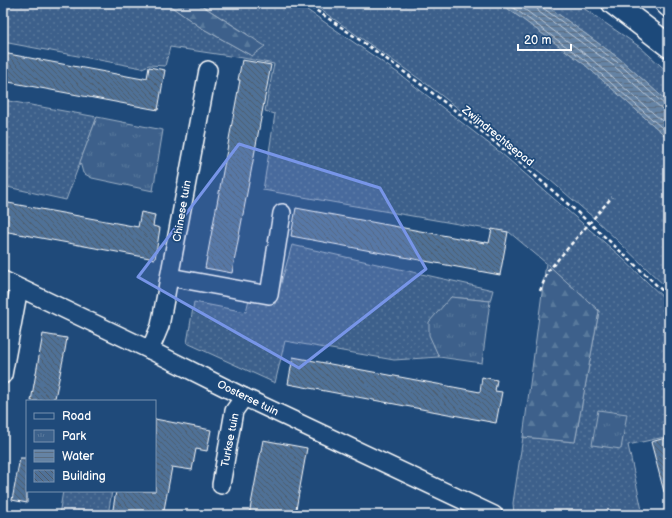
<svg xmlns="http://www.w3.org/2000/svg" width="672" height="518" viewBox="0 0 672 518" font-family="'Balsamiq Sans',sans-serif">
	<defs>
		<pattern id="grass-dots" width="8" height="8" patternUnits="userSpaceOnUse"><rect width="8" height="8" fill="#3c618b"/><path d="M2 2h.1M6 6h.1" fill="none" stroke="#59799c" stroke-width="1.8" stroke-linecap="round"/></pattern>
		<pattern id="forest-firs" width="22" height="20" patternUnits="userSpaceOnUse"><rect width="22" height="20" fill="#3c618b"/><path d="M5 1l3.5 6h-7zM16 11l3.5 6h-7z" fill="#59799c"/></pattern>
		<pattern id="park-tufts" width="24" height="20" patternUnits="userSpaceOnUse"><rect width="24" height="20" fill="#3c618b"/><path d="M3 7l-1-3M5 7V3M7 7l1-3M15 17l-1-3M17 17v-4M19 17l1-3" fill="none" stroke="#59799c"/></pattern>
		<pattern id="water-rules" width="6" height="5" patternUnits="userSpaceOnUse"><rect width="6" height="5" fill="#6583a4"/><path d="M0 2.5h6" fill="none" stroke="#5b6d81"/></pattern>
		<pattern id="building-back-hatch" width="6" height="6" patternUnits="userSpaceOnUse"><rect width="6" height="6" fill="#507197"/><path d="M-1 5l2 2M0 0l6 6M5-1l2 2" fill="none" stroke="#4e5b6a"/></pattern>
	</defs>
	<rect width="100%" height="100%" fill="#1f4a7a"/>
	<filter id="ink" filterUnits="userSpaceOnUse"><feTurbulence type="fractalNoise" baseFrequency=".025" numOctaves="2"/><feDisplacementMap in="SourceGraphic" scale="8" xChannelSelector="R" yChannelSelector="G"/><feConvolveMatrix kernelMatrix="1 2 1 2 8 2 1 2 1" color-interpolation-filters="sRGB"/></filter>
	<g filter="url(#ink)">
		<g fill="url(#grass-dots)" stroke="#9eb0c5">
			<polygon points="3,3 166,3 200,27 252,56 247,34 198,3 297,3 398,73 501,153 619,255 669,303 669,436 628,445 643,515 514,514 513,503 523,437 575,442 599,311 546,263 509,232 504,232 263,190 275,114 265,111 274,64 243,58 170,47 165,66 149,65 142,68 3,42"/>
			<polygon points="311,3 500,3 584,64 669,139 669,290 595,219 550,180 428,85"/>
			<polygon points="543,3 576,3 640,47 669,73 669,103 620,59"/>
			<polygon points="3,100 97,117 66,200 3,186"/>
			<polygon points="292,245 493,290 490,301 451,297 430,335 439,357 394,360 285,341 275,383 187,343 194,302 246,312 249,299 275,304"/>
			<polygon points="63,491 112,491 108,515 59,515"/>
		</g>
		<g fill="url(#forest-firs)" stroke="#9eb0c5">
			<polygon points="166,3 198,3 265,46 252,56 200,27"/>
			<polygon points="546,263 599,311 575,442 523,437"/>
		</g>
		<g fill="url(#park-tufts)" stroke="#9eb0c5">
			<polygon points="97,117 163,130 153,191 92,178 83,173 80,162"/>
			<polygon points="451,297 490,301 482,363 439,357 429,335 429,322"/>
			<polygon points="598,410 627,414 621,449 592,445"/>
		</g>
		<polygon fill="url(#water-rules)" stroke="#a3b5c8" points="500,3 543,3 620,59 669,103 669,139 584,64"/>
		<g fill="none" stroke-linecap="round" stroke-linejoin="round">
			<g stroke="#c1cddb" stroke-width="1">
				<polyline points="507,3 586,61 669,134"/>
				<polyline points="516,3 589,57 669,127"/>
				<polyline points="536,3 537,8 539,12 614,66 662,109 669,111"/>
				<polyline points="541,3 543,8 617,62 665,105 669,106"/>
			</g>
		</g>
		<g fill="url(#building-back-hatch)" stroke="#fff">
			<polygon points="3,53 143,79 143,77 147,78 149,67 165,70 158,110 3,81"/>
			<polygon points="242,60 271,65 232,273 205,268 240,80 238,80"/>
			<polygon points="3,202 138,227 141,212 155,215 153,226 160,228 155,259 3,231"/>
			<polygon points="296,208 485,243 485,242 489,243 492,229 508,232 500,275 291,236"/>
			<polygon points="43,334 67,338 65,350 55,398 53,398 53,401 31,401"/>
			<polygon points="293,357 480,392 482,377 497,380 495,391 502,392 496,423 288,384"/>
			<polygon points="155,419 211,430 207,451 196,449 192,470 172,467 163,515 112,515 116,491 155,491"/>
			<polygon points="669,437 669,491 664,492 651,442"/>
			<polygon points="263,440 307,448 295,515 249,515"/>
			<polygon points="20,458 27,458 27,503 12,500"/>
		</g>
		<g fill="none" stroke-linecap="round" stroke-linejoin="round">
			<defs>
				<g id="minor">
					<polyline points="170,277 269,295 282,213"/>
					<polyline points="3,280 150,350 244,397 494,515"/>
					<polyline points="150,350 160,326 208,70"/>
					<polyline points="3,375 19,288"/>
					<polyline points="221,485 234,411 244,397"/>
				</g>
				<g id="highway">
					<polyline points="613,3 669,46"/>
					<polyline points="666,3 669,6"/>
				</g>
			</defs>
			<use href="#minor" stroke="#fff" stroke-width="20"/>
			<use href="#highway" stroke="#fff" stroke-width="25"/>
			<g stroke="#fff" stroke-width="2.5" stroke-dasharray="4 3" stroke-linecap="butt">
				<path d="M 305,3 C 435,88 557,189 669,297"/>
				<polyline points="540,291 548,271 612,197"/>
			</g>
			<use href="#minor" stroke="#1f4a7a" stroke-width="17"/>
			<use href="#highway" stroke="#1f4a7a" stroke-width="22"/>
		</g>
	</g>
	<path fill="#7795e8" fill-opacity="0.2" stroke="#7795e8" stroke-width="3" stroke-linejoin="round" d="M 239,144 L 380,188 L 426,269 L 299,368 L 138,277 Z"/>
	<g text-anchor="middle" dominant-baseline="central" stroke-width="3.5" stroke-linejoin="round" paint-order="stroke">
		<g font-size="11" fill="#fff" stroke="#1f4a7a">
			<text transform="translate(498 136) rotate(39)">Zwijndrechtsepad</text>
			<text transform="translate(182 211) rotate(-80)">Chinese tuin</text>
			<text transform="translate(248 398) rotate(26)">Oosterse tuin</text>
			<text transform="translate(230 440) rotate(-79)">Turkse tuin</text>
		</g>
	</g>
	<rect width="672" height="518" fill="none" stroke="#1f4a7a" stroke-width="16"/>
	<rect x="8" y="8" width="656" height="502" fill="none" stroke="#fff" stroke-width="1.5" filter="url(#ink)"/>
	<rect x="26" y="400" width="130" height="92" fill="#1f4a7a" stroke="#7992af"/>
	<rect x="34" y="413" width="20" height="6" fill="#1f4a7a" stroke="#7992af"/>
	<text x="62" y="420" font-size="12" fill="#ffffff">Road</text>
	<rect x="34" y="430" width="20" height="12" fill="url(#park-tufts)" stroke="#7992af"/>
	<text x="62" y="440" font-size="12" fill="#ffffff">Park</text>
	<rect x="34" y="450" width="20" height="12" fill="url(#water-rules)" stroke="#7992af"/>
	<text x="62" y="460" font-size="12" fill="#ffffff">Water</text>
	<rect x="34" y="470" width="20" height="12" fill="url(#building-back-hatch)" stroke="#7992af"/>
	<text x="62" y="480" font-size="12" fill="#ffffff">Building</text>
	<path d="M518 44v6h53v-6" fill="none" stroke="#ffffff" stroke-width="2"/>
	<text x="524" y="44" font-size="12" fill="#ffffff" stroke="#1f4a7a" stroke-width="3" paint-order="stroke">20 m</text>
</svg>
